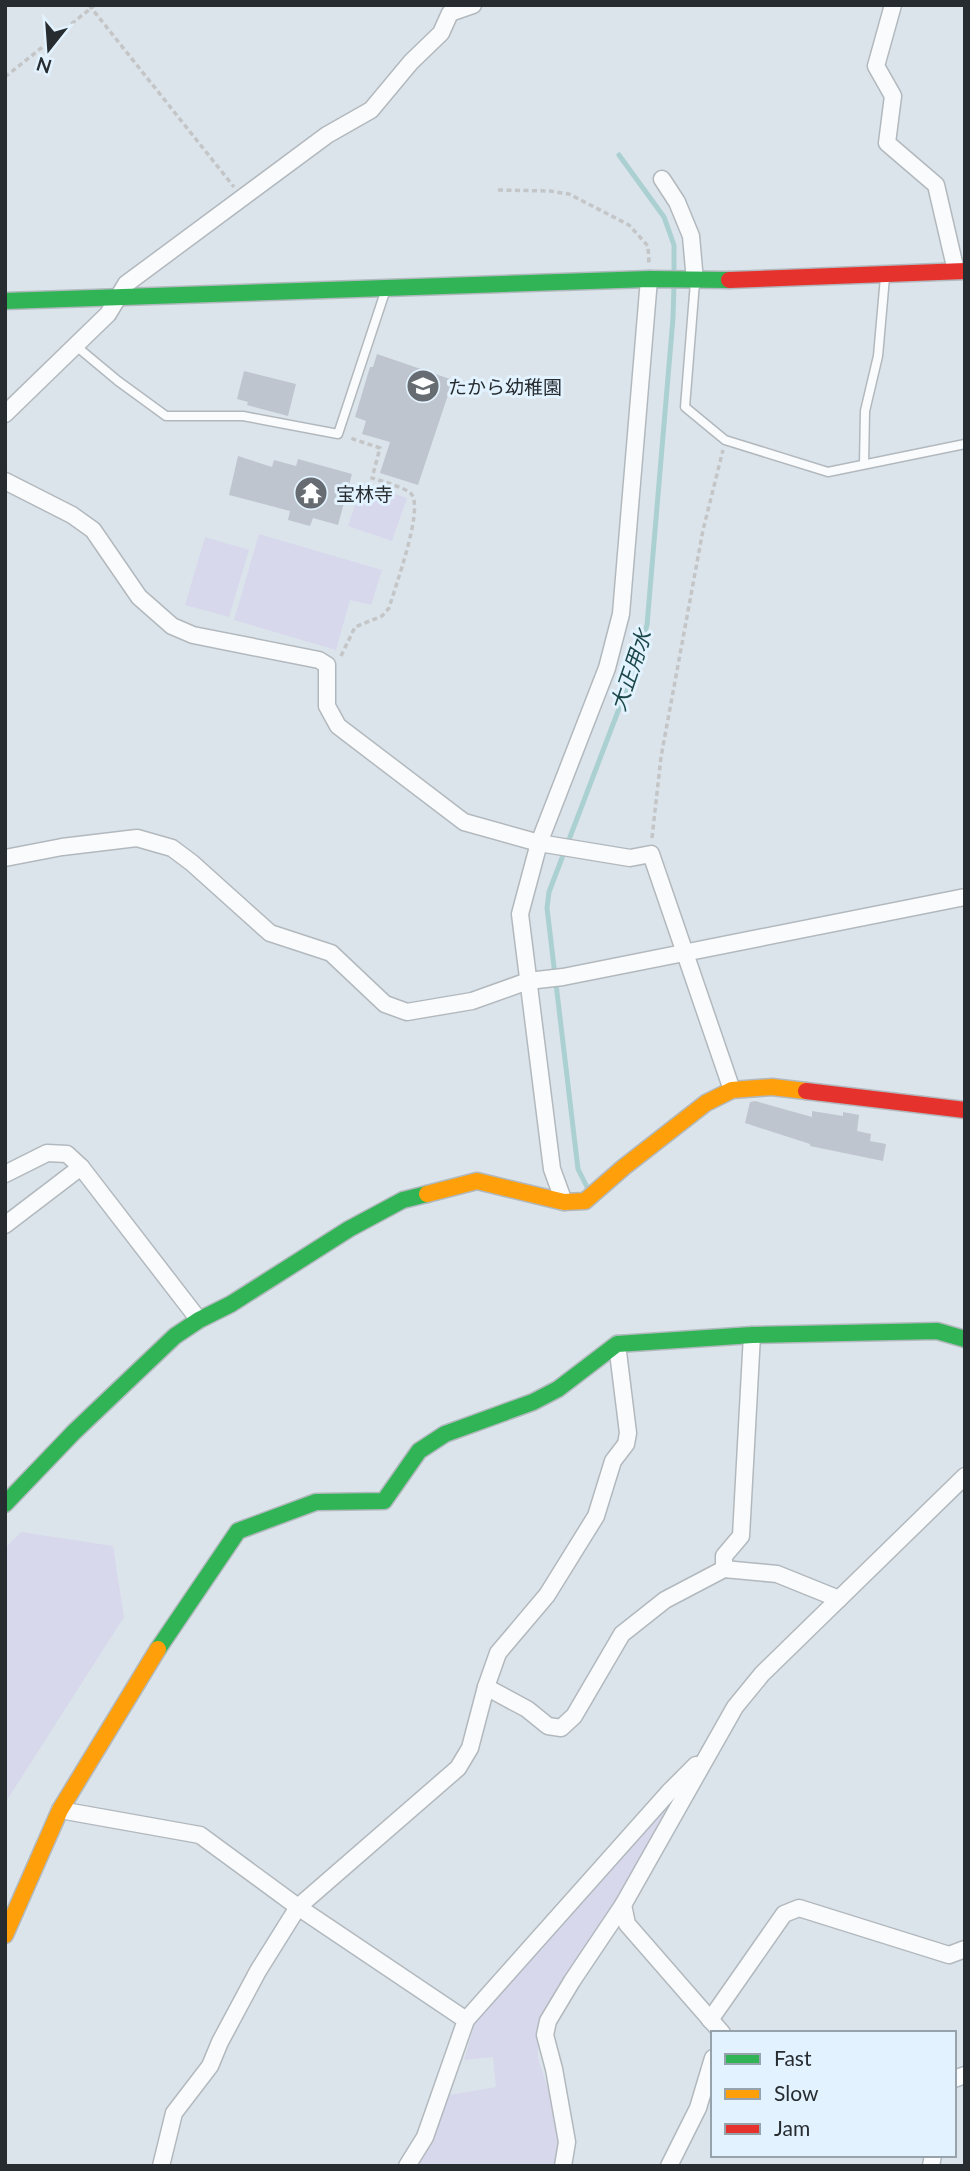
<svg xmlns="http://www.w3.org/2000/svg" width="970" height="2171" viewBox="0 0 970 2171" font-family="Lato,'Noto Sans JP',sans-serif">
	<rect width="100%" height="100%" fill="#dce4eb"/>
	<g fill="#d7d8ec">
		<polygon points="362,483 407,498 392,541 348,526"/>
		<polygon points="259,534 382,570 371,605 350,600 336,650 234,620"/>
		<polygon points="205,537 249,550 229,617 185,605"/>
		<polygon points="21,1532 113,1546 124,1617 5,1803 5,1548"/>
		<polygon points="672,1799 617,1904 538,2032 538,2058 558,2120 560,2147 555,2166 416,2166 444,2096 496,2087 493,2057 464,2060 477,2016"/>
	</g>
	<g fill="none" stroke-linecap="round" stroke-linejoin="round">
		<g stroke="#abd0d2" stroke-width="5">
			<polyline points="619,155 664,217 674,245 674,275"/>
			<polyline points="587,1187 578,1169 547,908 549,892 633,672 647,625 673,318 674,285"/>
		</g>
	</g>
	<g fill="#bfc5ce">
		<polygon points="377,354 453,380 418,485 380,473 390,442 362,434 366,421 355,417 370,367 373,367"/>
		<polygon points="244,371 296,384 288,416 247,405 248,402 237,399"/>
		<polygon points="238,456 272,467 274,460 296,466 298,459 352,474 338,525 313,518 310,526 288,520 290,511 229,495"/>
		<polygon points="755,1101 812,1117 812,1111 843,1116 843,1112 859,1115 857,1131 871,1134 870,1141 886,1144 883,1161 810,1146 810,1144 745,1123 750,1102"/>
	</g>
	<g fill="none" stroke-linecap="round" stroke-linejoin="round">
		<defs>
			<g id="lane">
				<polyline points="695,282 685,407 725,440 828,472 965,444"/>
				<polyline points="76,346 118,381 166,416 243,416 338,434 386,289"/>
				<polyline points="864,464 865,411 878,356 885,277"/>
			</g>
			<g id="street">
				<polyline points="893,5 876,66 893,96 887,143 936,185 956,271"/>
				<polyline points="662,179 677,202 691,236 695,281"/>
				<polyline points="5,414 108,314 126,284 327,135 371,110 411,62 441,33 450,13 473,5"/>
				<polyline points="5,481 72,515 93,530 139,597 172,626 193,635 319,660 327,665 327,706 338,726 464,822 539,843 630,858 651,854 732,1090"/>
				<polyline points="5,858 62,847 137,838 172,848 192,863 270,933 331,953 385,1004 407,1012 472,1001 528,981 563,977 965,897"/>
				<polyline points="5,1174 47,1153 67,1154 81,1167 199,1320"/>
				<polyline points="564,1202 552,1169 520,914 539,843 607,668 621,614 649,279"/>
				<polyline points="5,1225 81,1167"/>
				<polyline points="724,1569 724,1556 741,1536 752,1335"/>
				<polyline points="486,1687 527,1709 548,1726 561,1728 574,1716 622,1634 665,1600 724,1569 777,1574 839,1599"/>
				<polyline points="60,1810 200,1835 298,1907 466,2020"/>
				<polyline points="623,1905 627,1924 722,2033"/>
				<polyline points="710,2020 784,1914 799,1908 949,1955 965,1949"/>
				<polyline points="954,2079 965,2075"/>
				<polyline points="161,2166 174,2113 210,2066 220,2042 258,1971 298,1907 458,1768 470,1748 486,1687 498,1653 547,1595 596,1516 613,1461 626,1444 628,1433 617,1344"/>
				<polyline points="407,2166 425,2137 466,2020 669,1792 696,1765"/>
				<polyline points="563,2166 567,2142 554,2069 545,2035 548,2021 572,1981 623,1905 735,1707 762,1674 965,1476"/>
				<polyline points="669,2166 698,2108 713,2058"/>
				<polyline points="931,2166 933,2155"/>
			</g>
			<g id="fast">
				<polyline points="5,301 649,279 729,280"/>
				<polyline points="5,1504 74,1432 175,1336 199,1320 231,1304 349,1229 403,1200 427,1194"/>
				<polyline points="158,1649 238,1531 316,1502 384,1501 419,1451 445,1434 533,1402 558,1389 617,1344 752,1335 937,1331 965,1339"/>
			</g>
			<g id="slow">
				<polyline points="427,1194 477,1181 564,1202 585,1201 624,1167 706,1103 732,1090 772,1087 806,1091"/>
				<polyline points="5,1935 60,1810 158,1649"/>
			</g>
			<g id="jam">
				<polyline points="729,280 965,271"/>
				<polyline points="806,1091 965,1110"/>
			</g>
		</defs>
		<use href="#lane" stroke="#b2b9be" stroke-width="11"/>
		<use href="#street" stroke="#b2b9be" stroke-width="19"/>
		<use href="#fast" stroke="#b2b9be" stroke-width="19"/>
		<use href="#slow" stroke="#b2b9be" stroke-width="19"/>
		<use href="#jam" stroke="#b2b9be" stroke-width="19"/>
		<g stroke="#c3c5c6" stroke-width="3.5" stroke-dasharray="5 3.5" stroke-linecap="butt">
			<polyline points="89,5 234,187"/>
			<polyline points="5,77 95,5"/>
			<polyline points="498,190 550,191 569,194 629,225 648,246 649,263"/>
			<path d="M 341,656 L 355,627 L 382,616 L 389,608 C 395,587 423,512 412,495 C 408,488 381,481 372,478 L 380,448 L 350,438"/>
			<polyline points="652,838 661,757 703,530 723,450"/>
		</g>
		<use href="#lane" stroke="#fafbfc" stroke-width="8"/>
		<use href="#street" stroke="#fafbfc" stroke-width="16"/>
		<use href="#fast" stroke="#30b455" stroke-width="16"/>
		<use href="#slow" stroke="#ff9f0a" stroke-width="16"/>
		<use href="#jam" stroke="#e5322d" stroke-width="16"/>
	</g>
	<defs>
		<symbol id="school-disc" viewBox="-11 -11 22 22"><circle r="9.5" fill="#666c71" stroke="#e3f2ff"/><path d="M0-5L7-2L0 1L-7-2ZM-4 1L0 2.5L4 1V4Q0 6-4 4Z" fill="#fff"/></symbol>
		<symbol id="temple-disc" viewBox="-11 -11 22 22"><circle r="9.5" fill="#666c71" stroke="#e3f2ff"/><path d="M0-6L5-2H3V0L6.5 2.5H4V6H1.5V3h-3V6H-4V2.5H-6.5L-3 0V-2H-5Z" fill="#fff"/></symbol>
	</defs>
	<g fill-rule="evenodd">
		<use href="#school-disc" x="404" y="367" width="38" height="38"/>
		<use href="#temple-disc" x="292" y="474" width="38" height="38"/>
	</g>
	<g text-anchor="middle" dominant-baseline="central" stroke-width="6" stroke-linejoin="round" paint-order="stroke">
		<g font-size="19" fill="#262c30" stroke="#e3f2ff" text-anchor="start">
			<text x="448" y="386">たから幼稚園</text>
			<text x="336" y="493">宝林寺</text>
		</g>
		<g font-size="21" font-style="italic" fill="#1a4747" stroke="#e3f2ff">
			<text transform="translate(630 670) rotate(-71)">大正用水</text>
		</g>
	</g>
	<rect width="970" height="2171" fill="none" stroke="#262c30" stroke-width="14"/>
	<rect x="711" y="2031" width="245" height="126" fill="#e3f2ff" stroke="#97a3ac" stroke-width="2"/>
	<rect x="725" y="2054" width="35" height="10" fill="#30b455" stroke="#97a3ac" stroke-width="2"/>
	<text x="774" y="2066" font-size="21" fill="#262c30">Fast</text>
	<rect x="725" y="2089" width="35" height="10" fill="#ff9f0a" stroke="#97a3ac" stroke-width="2"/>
	<text x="774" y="2101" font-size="21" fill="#262c30">Slow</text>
	<rect x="725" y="2124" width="35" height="10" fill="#e5322d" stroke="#97a3ac" stroke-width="2"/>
	<text x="774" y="2136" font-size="21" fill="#262c30">Jam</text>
	<g transform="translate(49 49) rotate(197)" stroke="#e3f2ff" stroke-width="5" paint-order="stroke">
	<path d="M0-5L12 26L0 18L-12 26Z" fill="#262c30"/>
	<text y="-10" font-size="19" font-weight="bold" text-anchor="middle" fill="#262c30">N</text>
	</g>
</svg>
